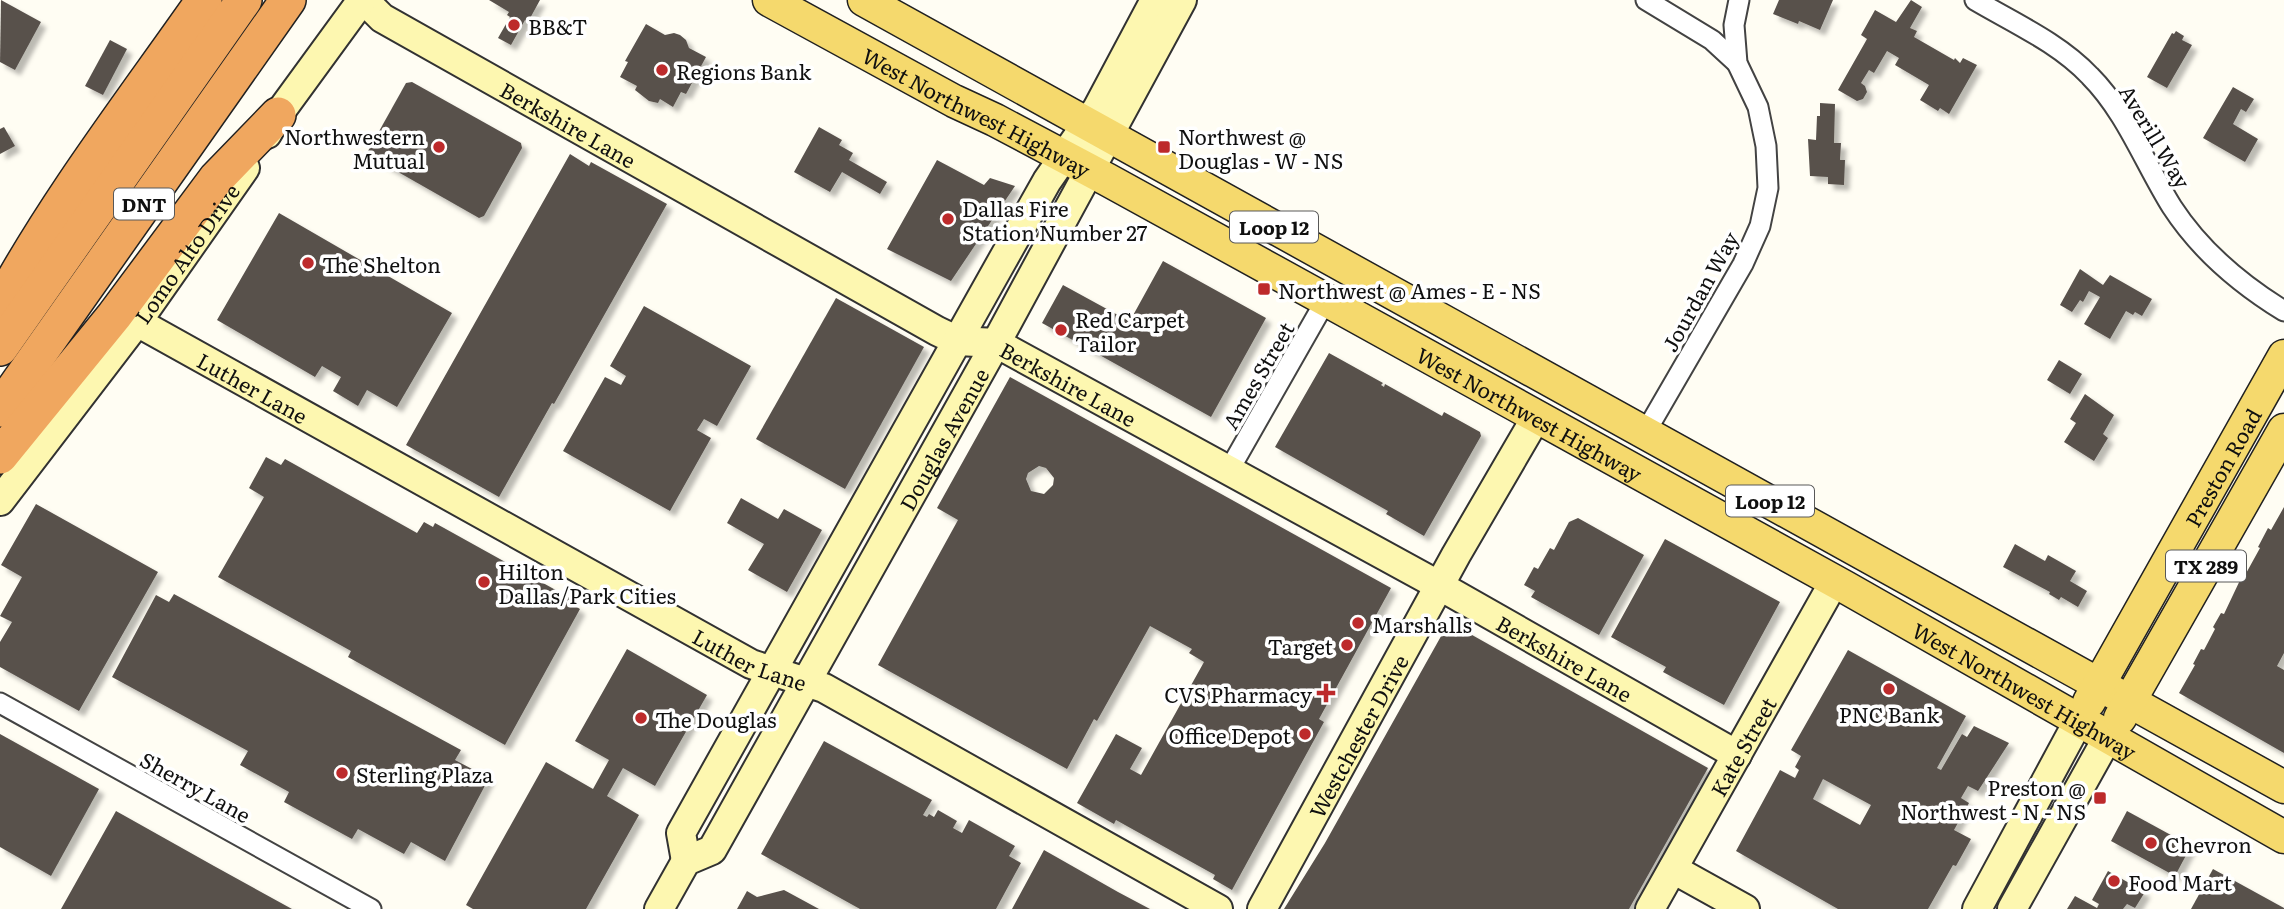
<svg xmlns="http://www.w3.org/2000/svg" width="2284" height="909" viewBox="0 0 2284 909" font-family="Literata,serif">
	<defs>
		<filter id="shadow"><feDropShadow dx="5.5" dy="5.5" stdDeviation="2" flood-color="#0004"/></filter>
	</defs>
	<rect width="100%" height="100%" fill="#fffdf3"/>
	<g fill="#58514c" fill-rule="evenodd" filter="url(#shadow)">
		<polygon points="1,0 41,22 15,70 0,62"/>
		<polygon points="489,0 540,0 528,22 525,20 511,45 498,38 510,17 507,15 509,12"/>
		<polygon points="1779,0 1833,0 1820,30 1799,21 1798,24 1773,14"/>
		<polygon points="1911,0 1922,7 1910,28 1917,31 1914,37 1954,60 1955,58 1960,63 1963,58 1977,65 1949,114 1940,108 1938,111 1920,100 1929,85 1895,65 1899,58 1887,51 1874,73 1869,70 1861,83 1865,86 1867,92 1863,99 1857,101 1838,90 1867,39 1861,35 1875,10 1896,22"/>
		<polygon points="646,24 665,35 674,33 680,35 686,40 689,48 706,57 686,94 681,92 673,107 660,99 658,103 649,101 635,90 637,86 620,77 628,62 625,61"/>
		<polygon points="2176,31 2184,36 2182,40 2192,45 2167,88 2147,77 2172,33 2174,34"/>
		<polygon points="110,40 127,49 103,95 85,86"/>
		<polygon points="412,82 521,143 522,148 484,216 479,218 370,156 368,151 406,83"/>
		<polygon points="2233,87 2254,99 2246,112 2241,109 2233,124 2258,139 2245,162 2203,138"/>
		<polygon points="1820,103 1835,104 1834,143 1841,143 1840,160 1845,160 1844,185 1828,184 1828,177 1810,176 1808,139 1816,140 1817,116 1820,116"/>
		<polygon points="4,127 15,146 0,154 0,129"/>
		<polygon points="819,127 842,140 839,145 853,153 849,160 887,182 880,194 842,172 830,192 794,172"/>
		<polygon points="570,154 589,166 591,162 667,204 554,404 552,403 499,497 406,445"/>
		<polygon points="937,160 984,185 990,178 1015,186 951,281 887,249"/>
		<polygon points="279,213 452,313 397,407 367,390 358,406 333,391 341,377 322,366 315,377 217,320"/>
		<polygon points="1163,261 1266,318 1211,417 1042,323 1063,285 1158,337 1159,335 1131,319"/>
		<polygon points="2080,269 2103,285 2110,275 2152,299 2142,316 2135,312 2133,315 2126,311 2110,339 2084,324 2100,297 2089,291 2083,302 2080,300 2072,312 2060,305"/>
		<polygon points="836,298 924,347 845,489 756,439"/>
		<polygon points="644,306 751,366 717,426 704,419 697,430 711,438 670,511 563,451 605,377 621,385 626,376 610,366"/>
		<polygon points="1329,353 1383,383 1381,385 1384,387 1385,384 1442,416 1444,412 1480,432 1481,436 1424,536 1386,514 1388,511 1275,447"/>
		<polygon points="2059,360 2082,374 2070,394 2047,380"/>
		<path d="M 1010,377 L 1391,588 L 1319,719 L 1324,722 L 1232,890 L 1213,879 L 1215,875 L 1116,820 L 1114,824 L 1077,803 L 1116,734 L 1142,748 L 1130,769 L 1141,775 L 1204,662 L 1189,653 L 1192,649 L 1150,626 L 1097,721 L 1094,719 L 1067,769 L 878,665 L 958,520 L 937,508 ZM 1039,466 L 1046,468 L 1054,478 L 1053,485 L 1044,494 L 1031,491 L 1026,479 L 1028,473 Z"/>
		<polygon points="2085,394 2114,415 2103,434 2108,438 2094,461 2064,442 2076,423 2070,419"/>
		<polygon points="266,457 281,465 285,459 417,533 424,522 433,527 435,523 570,598 568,602 580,609 505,745 348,657 351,651 218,577 264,497 249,488"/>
		<polygon points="741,498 778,519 784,509 822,530 787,592 748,570 764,544 727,523"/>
		<polygon points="36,504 158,572 79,711 0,667 0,642 12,622 0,616 22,577 1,565"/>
		<polygon points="2284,507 2284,653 2277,666 2284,670 2284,753 2179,693 2195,665 2193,664 2201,649 2204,650 2215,629 2213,627 2221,613 2224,614 2242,576 2244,577 2260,548 2258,547 2268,528 2271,530"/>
		<polygon points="1578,518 1644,555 1599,635 1531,597 1535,591 1524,585 1534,567 1538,569 1550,548 1554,550 1569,522"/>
		<polygon points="1665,539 1780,602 1724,705 1663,672 1666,667 1611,637"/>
		<polygon points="2015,544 2045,561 2048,555 2076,571 2070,581 2087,591 2078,607 2061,597 2059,600 2049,594 2050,592 2003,567"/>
		<polygon points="174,594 461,750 455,760 489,778 445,861 411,842 404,854 358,829 352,839 284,802 289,792 240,765 248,751 112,677 156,595 169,602"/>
		<polygon points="1449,622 1708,768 1629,909 1284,909 1325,843"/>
		<polygon points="627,649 707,695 655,786 623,768 607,796 639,815 586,909 473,909 466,905 546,762 593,789 609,760 575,741"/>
		<path d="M 1848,650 L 1966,716 L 1937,768 L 1941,770 L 1962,734 L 1967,737 L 1974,726 L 2009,743 L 1978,791 L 1968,786 L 1961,798 L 1969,803 L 1954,830 L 1971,839 L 1956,866 L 1953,865 L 1928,909 L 1838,909 L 1736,851 L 1780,770 L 1795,778 L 1799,770 L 1795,767 L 1801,756 L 1791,750 ZM 1823,779 L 1871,805 L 1860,825 L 1813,799 Z"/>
		<polygon points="0,734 99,789 51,876 0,847"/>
		<polygon points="824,741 932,800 923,815 927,817 929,814 934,817 938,810 957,821 953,828 962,833 969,820 1015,846 1009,856 1021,863 996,909 860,909 761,854"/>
		<polygon points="116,811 214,866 292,909 61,909"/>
		<polygon points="2127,811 2191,846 2175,876 2111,841"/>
		<polygon points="1044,850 1118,892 1150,909 1012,909"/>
		<polygon points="2213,869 2284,908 2284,909 2191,909"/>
		<polygon points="2108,871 2145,892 2135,908 2127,904 2123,909 2067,909 2075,896 2097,908 2099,904 2092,900"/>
		<polygon points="784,890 819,909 737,909 747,891 757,897"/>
	</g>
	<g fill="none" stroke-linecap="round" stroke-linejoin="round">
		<defs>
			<g id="street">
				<polyline points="1646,0 1712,40 1737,63"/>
				<path d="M 1975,0 C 2014,23 2059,43 2090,76 C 2126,112 2145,164 2172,207 C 2200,250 2240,284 2284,311"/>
				<polyline points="1645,433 1743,264 1760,226 1768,188 1766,146 1758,107 1737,63 1734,25 1739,0"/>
				<polyline points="1228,472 1326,300"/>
				<polyline points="0,703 371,909"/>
			</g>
			<g id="secondary">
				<path id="s1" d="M 364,0 L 382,18 L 937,331 L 958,341 L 996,343 L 1440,586 L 1737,755"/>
				<polyline points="267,134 278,115 362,0"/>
				<path id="s2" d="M 137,322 L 751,664 L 824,688 L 1218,909"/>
				<path id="s3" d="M 0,501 L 137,322 L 245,168"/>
				<polyline points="686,861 681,833 1047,181 1097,109 1155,0"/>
				<polyline points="1673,869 1745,909"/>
				<path id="s4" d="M 659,909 L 686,861 L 712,850 L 996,343 L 1182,0"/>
				<path id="s5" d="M 1262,909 L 1456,555 L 1537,416"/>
				<path id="s6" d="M 1650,909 L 1834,582"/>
				<polyline points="1977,909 2079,720"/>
				<polyline points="2012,909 2108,737"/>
			</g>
			<g id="primary">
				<path id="s7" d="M 769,0 L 954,101 L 995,120 L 1108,180 L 1326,300 L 1845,587 L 2284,837"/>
				<polyline points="864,0 2284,787"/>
				<path id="s8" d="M 2089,702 L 2284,356"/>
				<polyline points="2120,718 2284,430"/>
			</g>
			<g id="highway">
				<path d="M 0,305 C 58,198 134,100 204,0"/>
				<polyline points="0,348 244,0"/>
				<polyline points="0,409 288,0"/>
				<polyline points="0,456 114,316 216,179 278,115"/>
			</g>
		</defs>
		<use href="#street" stroke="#434343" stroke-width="23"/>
		<use href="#secondary" stroke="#323232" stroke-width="32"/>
		<use href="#primary" stroke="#212121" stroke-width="35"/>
		<use href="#highway" stroke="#212121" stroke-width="38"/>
		<use href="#street" stroke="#fff" stroke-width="19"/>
		<use href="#secondary" stroke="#fdf7b0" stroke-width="28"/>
		<use href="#primary" stroke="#f5d96d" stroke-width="32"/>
		<use href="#highway" stroke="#f0a75f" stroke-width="35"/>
	</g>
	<g fill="#bd2a2b" stroke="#fff" stroke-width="2.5">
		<circle cx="514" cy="25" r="7"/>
		<circle cx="662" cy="70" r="7"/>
		<circle cx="439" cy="147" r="7"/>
		<rect x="1157" y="140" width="14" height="14" rx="3.5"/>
		<circle cx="948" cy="219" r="7"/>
		<circle cx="308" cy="263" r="7"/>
		<rect x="1257" y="282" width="14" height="14" rx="3.5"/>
		<circle cx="1061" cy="330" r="7"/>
		<circle cx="484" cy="582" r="7"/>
		<circle cx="1358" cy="623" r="7"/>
		<circle cx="1347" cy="645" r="7"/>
		<circle cx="1889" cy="689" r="7"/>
		<path d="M1322.5 682.5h7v7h7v7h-7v7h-7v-7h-7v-7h7z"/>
		<circle cx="641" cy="718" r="7"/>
		<circle cx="1305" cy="734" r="7"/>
		<circle cx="342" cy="773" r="7"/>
		<rect x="2093" y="791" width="14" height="14" rx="3.5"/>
		<circle cx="2151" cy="843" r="7"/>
		<circle cx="2114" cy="881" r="7"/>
	</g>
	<g text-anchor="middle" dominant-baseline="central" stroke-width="7" stroke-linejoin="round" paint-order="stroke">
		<g fill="#fff" stroke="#585858" stroke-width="2">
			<rect x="114" y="188.5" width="60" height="31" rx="5"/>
			<rect x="1230" y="211.5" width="88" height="31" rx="5"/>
			<rect x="1726" y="485.5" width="88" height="31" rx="5"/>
			<rect x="2166" y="550.5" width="80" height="31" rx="5"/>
		</g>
		<g font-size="19" font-weight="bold" fill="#101010">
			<text x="144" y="204">DNT</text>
			<text x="1274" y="227">Loop 12</text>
			<text x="1770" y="501">Loop 12</text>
			<text x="2206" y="566">TX 289</text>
		</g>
		<g font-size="21" fill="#101010" stroke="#fff" text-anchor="start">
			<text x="528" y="25">BB&amp;T</text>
			<text x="676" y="70">Regions Bank</text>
			<text x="425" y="135" text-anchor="end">Northwestern<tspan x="425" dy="24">Mutual</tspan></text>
			<text x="1178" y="135">Northwest @<tspan x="1178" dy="24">Douglas - W - NS</tspan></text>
			<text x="962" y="207">Dallas Fire<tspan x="962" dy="24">Station Number 27</tspan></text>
			<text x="322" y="263">The Shelton</text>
			<text x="1278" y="289">Northwest @ Ames - E - NS</text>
			<text x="1075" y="318">Red Carpet<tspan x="1075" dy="24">Tailor</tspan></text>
			<text x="498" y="570">Hilton<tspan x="498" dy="24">Dallas/Park Cities</tspan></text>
			<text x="1372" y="623">Marshalls</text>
			<text x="1333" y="645" text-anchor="end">Target</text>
			<text x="1312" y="693" text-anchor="end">CVS Pharmacy</text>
			<text x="1889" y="713" text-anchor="middle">PNC Bank</text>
			<text x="655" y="718">The Douglas</text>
			<text x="1291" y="734" text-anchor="end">Office Depot</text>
			<text x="356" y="773">Sterling Plaza</text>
			<text x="2086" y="786" text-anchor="end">Preston @<tspan x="2086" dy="24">Northwest - N - NS</tspan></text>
			<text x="2165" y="843">Chevron</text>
			<text x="2128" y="881">Food Mart</text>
		</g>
		<g font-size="21" fill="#101010" stroke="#fff">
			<text stroke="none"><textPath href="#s7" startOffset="236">West Northwest Highway</textPath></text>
			<text stroke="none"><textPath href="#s1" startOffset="240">Berkshire Lane</textPath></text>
			<text transform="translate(2156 136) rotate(59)">Averill Way</text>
			<text stroke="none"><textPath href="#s3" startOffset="310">Lomo Alto Drive</textPath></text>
			<text transform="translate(1699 291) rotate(-61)">Jourdan Way</text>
			<text transform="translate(1257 375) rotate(-60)">Ames Street</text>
			<text stroke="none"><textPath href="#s1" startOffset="807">Berkshire Lane</textPath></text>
			<text stroke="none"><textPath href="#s2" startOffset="133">Luther Lane</textPath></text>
			<text stroke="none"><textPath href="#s7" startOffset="866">West Northwest Highway</textPath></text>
			<text stroke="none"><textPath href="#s4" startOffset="555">Douglas Avenue</textPath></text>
			<text stroke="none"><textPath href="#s8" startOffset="270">Preston Road</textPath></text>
			<text stroke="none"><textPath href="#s2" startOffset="700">Luther Lane</textPath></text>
			<text stroke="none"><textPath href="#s1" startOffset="1374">Berkshire Lane</textPath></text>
			<text stroke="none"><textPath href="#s7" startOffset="1433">West Northwest Highway</textPath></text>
			<text stroke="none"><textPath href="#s5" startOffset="198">Westchester Drive</textPath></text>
			<text stroke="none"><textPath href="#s6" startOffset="187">Kate Street</textPath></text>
			<text transform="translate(196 786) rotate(29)">Sherry Lane</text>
		</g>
	</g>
</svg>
